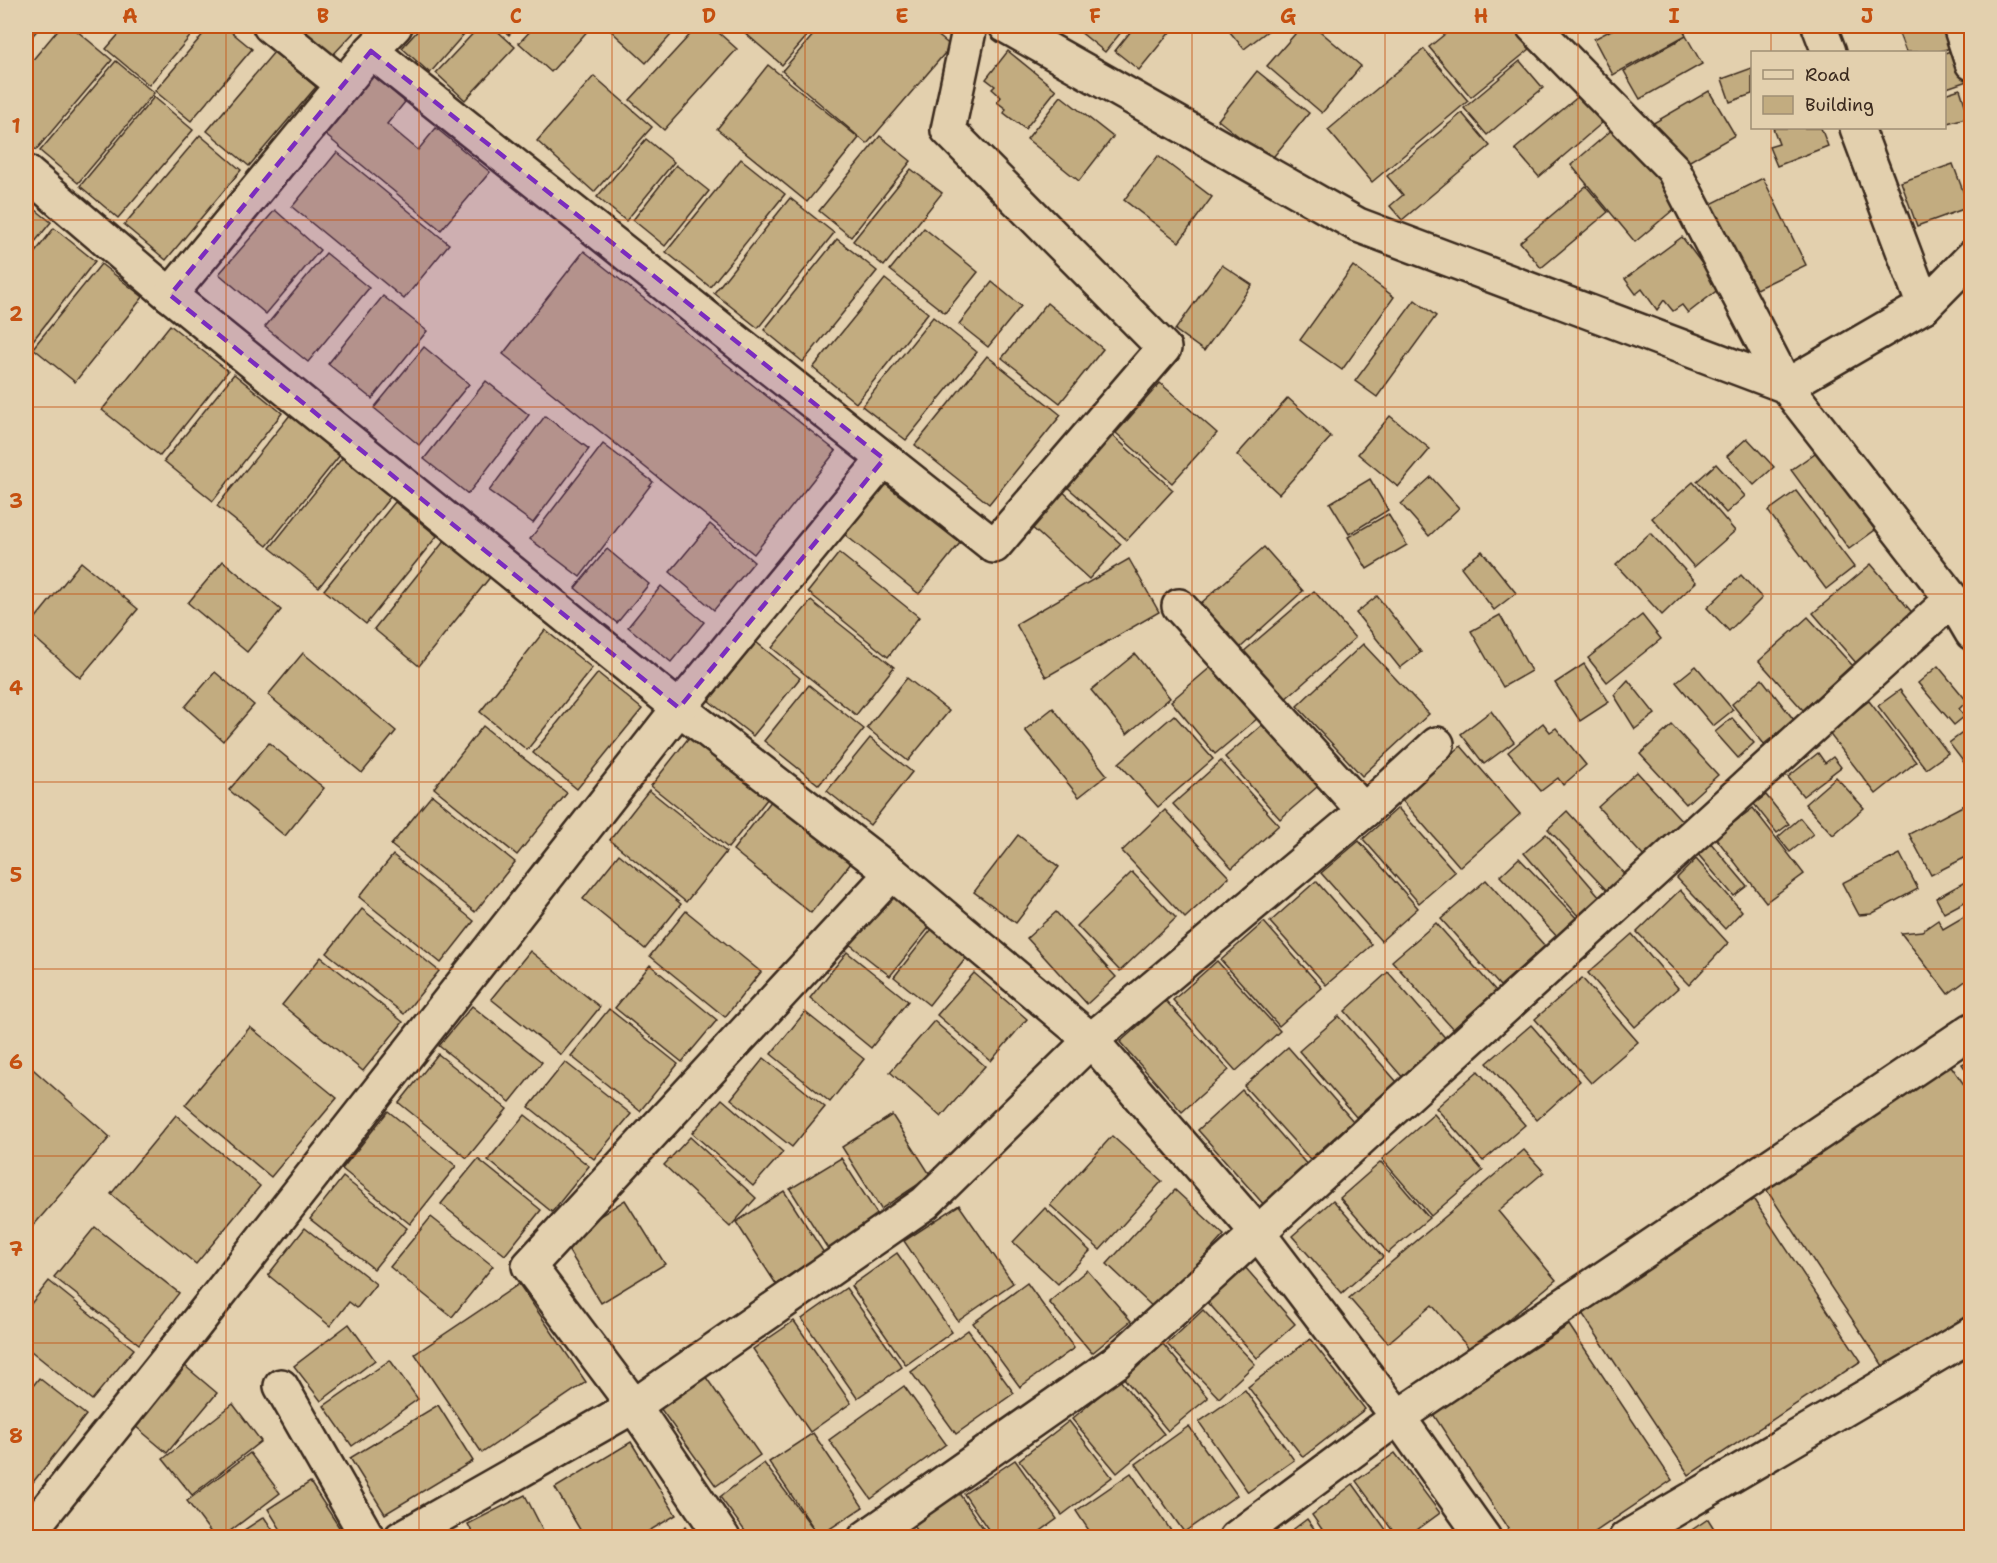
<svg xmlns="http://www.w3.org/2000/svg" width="1997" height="1563" viewBox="0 0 1997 1563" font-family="'Shantell Sans',sans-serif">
	<rect width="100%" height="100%" fill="#e3d0ae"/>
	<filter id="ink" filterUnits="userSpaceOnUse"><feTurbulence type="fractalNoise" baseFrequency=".0167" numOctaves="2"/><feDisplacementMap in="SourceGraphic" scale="12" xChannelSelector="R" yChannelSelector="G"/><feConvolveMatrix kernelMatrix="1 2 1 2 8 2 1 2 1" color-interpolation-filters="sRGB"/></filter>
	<g filter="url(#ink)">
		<g fill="#c2ac80" stroke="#3b2a1e" stroke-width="1.5">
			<polygon points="26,26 41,26 26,43"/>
			<polygon points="61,26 71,26 112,60 36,150 26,141 26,68"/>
			<polygon points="126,26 199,26 149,85 106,49"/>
			<polygon points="210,26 224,26 252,49 191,121 155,91"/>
			<polygon points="293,26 360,26 330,58"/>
			<polygon points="422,26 471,26 430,73 402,48"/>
			<polygon points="480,26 492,26 515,47 465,100 436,73"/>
			<polygon points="498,26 517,26 509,35"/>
			<polygon points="535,26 589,26 591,27 551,72 519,43"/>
			<polygon points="612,26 679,26 646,63 609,29"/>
			<polygon points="698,26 711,26 737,49 664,130 630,100"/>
			<polygon points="749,26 797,26 808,35 782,65 744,32"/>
			<polygon points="821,26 901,26 910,34 918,26 926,26 951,46 867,144 782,71"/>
			<polygon points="1075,26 1126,26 1105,52 1074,27"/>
			<polygon points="1135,26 1175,26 1139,70 1115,51"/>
			<polygon points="1225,26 1274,26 1244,49"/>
			<polygon points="1302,26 1314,26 1361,66 1322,113 1267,66"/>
			<polygon points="1455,26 1510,26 1530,49 1471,97 1429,47"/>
			<polygon points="1619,26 1681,26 1686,35 1613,75 1594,39"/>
			<polygon points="1913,26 1949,26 1956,46 1938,52 1906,52 1898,31"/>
			<polygon points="1686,36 1702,64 1640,99 1624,71"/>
			<polygon points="1424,49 1468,101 1372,182 1328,130"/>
			<polygon points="1955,50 1967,81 1944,89 1944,53"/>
			<polygon points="1008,51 1056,90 1025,129 1004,113 1006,109 997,102 1001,97 992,89 995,86 986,79"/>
			<polygon points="274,52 316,87 249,166 207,131"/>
			<polygon points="116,61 154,93 78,183 40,151"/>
			<polygon points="1520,61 1543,88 1487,135 1464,108"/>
			<polygon points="768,65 859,138 807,202 717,129"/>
			<polygon points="1752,68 1752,94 1730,102 1722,79"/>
			<polygon points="1257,71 1309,113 1270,161 1218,120"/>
			<polygon points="372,74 405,102 387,124 418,150 436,128 490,172 441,230 323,133"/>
			<polygon points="594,76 652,127 594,192 537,141"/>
			<polygon points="1960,89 1969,117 1944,124 1944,94"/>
			<polygon points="1709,91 1735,135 1676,169 1650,125"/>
			<polygon points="1061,96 1113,137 1079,181 1027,139"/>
			<polygon points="1579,96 1602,123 1539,177 1515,149"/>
			<polygon points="154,97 193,130 118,218 80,186"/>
			<polygon points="1462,113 1490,146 1402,220 1390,206 1403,195 1387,176"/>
			<polygon points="1621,122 1686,199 1635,242 1571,165"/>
			<polygon points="1773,128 1821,128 1828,146 1777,166 1769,147 1779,144"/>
			<polygon points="200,135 241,170 166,260 124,225"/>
			<polygon points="880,136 911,161 851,237 819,211"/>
			<polygon points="646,139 674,162 626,221 597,197"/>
			<polygon points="337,152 449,244 404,299 292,207"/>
			<polygon points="1158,156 1212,197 1179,242 1124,200"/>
			<polygon points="741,159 785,194 710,287 666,252"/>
			<polygon points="1953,164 1969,207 1917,226 1901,182"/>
			<polygon points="676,165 709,191 665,246 633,220"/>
			<polygon points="911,169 942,193 884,266 853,241"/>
			<polygon points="1763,178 1806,265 1752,291 1709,205"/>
			<polygon points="1586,186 1608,212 1541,268 1520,242"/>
			<polygon points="790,198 834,233 758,328 714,293"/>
			<polygon points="26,202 51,222 26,253"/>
			<polygon points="275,210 320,250 266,314 219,274"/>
			<polygon points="54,228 95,261 27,348 26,264"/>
			<polygon points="924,228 978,272 945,313 890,270"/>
			<polygon points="1682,237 1720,288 1688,313 1682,305 1673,311 1664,300 1657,310 1642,289 1636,294 1625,279"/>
			<polygon points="837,239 877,271 803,362 764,330"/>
			<polygon points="584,251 836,451 754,554 503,354"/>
			<polygon points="326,253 369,288 308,362 265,327"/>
			<polygon points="101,264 143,297 75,382 33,348"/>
			<polygon points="1222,265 1252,285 1204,351 1175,330"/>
			<polygon points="1353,266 1394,297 1342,370 1300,340"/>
			<polygon points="885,279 928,313 856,403 813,368"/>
			<polygon points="992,282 1021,306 988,347 959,324"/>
			<polygon points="383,296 427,331 372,399 328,364"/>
			<polygon points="1415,300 1436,316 1377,397 1355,381"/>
			<polygon points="1047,303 1103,349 1060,403 1002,358"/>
			<polygon points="933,317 977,352 906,440 862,406"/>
			<polygon points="170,325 228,371 160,456 102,410"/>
			<polygon points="424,347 469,384 419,445 374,408"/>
			<polygon points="987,356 1061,415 989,504 915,445"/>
			<polygon points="234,374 282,413 213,501 164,461"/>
			<polygon points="486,381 529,415 468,494 424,459"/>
			<polygon points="1160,383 1217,433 1172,483 1116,433"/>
			<polygon points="1288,398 1331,437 1279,494 1237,455"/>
			<polygon points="290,415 340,455 267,546 217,506"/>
			<polygon points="545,416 589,449 533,523 489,491"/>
			<polygon points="1390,416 1430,449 1398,487 1358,454"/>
			<polygon points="1111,434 1173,490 1127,540 1065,485"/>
			<polygon points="1747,438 1774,467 1754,485 1727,456"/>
			<polygon points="603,444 653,482 580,577 530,539"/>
			<polygon points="1818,451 1875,530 1849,549 1791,470"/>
			<polygon points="343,457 391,496 319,587 270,548"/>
			<polygon points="1716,464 1745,496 1726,513 1697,481"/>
			<polygon points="1431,477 1459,508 1429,536 1401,504"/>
			<polygon points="1370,479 1388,510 1349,534 1330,503"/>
			<polygon points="1693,482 1735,531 1694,567 1652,518"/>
			<polygon points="885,484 960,543 919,594 844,534"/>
			<polygon points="1060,489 1121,544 1089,579 1028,524"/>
			<polygon points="1796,491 1854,567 1826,589 1768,511"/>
			<polygon points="395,502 437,536 366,624 324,590"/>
			<polygon points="1388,514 1407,545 1367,569 1348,537"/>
			<polygon points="710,524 754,562 714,610 670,572"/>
			<polygon points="1650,533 1696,582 1662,615 1616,565"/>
			<polygon points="445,540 491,576 419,666 374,629"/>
			<polygon points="1264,547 1303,591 1240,648 1200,604"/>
			<polygon points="607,549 649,584 617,623 575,588"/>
			<polygon points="1482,551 1516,593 1494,610 1461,567"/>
			<polygon points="839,553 919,617 888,657 808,592"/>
			<polygon points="1129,559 1159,612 1046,677 1016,624"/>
			<polygon points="223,561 281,610 247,652 188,603"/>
			<polygon points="81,562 138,609 80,678 26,630"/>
			<polygon points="1871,564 1915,616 1857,664 1813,613"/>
			<polygon points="1741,575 1762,598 1729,631 1707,608"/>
			<polygon points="661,586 704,622 671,662 628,627"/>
			<polygon points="1314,591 1355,638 1284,700 1242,653"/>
			<polygon points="1377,596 1421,652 1400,668 1356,613"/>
			<polygon points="811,601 894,667 856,715 772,648"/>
			<polygon points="1500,615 1531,671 1503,687 1471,631"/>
			<polygon points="1642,615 1661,639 1607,682 1588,658"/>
			<polygon points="1808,617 1852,665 1803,710 1759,661"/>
			<polygon points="545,630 592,668 527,750 480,712"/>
			<polygon points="756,642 800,678 753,736 709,701"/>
			<polygon points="1363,644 1429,714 1362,776 1297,706"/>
			<polygon points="303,653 396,731 362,773 268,695"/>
			<polygon points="1135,654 1170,698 1127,734 1091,690"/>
			<polygon points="1219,660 1264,713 1215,754 1171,701"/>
			<polygon points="1584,664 1609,702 1580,721 1555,683"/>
			<polygon points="1696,666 1733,710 1713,726 1676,682"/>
			<polygon points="1938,666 1967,701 1959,709 1965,716 1954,725 1918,683"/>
			<polygon points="215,672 254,705 223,741 185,707"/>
			<polygon points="598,673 642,709 577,789 533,753"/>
			<polygon points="907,678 949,711 908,761 867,728"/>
			<polygon points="1762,679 1794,720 1764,744 1732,704"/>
			<polygon points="1628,680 1655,714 1635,729 1614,695"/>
			<polygon points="809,685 864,729 819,785 764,741"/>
			<polygon points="1900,690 1948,753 1926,769 1878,706"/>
			<polygon points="1869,701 1916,762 1876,794 1828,732"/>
			<polygon points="1053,708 1107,775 1079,797 1025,730"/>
			<polygon points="1491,711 1514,742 1484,764 1461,734"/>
			<polygon points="1174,715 1213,759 1158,807 1119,763"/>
			<polygon points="1732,718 1754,743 1738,758 1715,732"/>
			<polygon points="1269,719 1324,781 1280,819 1225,757"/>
			<polygon points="1543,723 1550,732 1556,728 1586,765 1563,785 1558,778 1541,791 1508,752"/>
			<polygon points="1672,725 1718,775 1686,804 1640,754"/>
			<polygon points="483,726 567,793 517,855 434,788"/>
			<polygon points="1972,726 1972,773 1949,743"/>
			<polygon points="690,736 768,798 728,848 651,786"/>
			<polygon points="870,738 912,772 870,825 827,791"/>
			<polygon points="269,743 324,788 285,836 229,790"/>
			<polygon points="1461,746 1520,814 1460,867 1401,799"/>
			<polygon points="1818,753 1825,763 1833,757 1841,767 1803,796 1788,777"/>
			<polygon points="1221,761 1279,825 1232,868 1173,804"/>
			<polygon points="1637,772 1684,823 1645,858 1598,807"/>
			<polygon points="1836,777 1864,808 1833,835 1805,804"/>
			<polygon points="649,790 726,852 686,902 610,840"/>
			<polygon points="432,795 515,862 475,912 391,845"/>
			<polygon points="1766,795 1789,824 1777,833 1754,804"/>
			<polygon points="772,800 851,863 811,913 733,850"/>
			<polygon points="1972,801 1972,854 1931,875 1909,834"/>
			<polygon points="1398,808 1455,872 1419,903 1363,839"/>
			<polygon points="1753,808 1804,874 1766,902 1715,837"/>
			<polygon points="1165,810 1229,877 1185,918 1122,851"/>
			<polygon points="1567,811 1630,880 1613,897 1548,829"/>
			<polygon points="1800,818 1813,834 1790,852 1778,837"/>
			<polygon points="1546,834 1600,897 1578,916 1524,853"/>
			<polygon points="1018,835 1059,867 1016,923 974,892"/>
			<polygon points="1359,841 1418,908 1381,941 1321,873"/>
			<polygon points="1709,841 1747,886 1734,896 1696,852"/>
			<polygon points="619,854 681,904 645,949 583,899"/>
			<polygon points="1900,854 1918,889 1871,914 1859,915 1842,883"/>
			<polygon points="393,855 474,921 441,963 359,897"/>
			<polygon points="1519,858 1582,924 1562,942 1500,876"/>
			<polygon points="1696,859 1742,911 1725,929 1677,878"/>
			<polygon points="1132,872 1176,918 1120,971 1077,926"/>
			<polygon points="1972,878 1972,898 1944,913 1936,898"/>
			<polygon points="1486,880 1545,946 1500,986 1441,919"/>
			<polygon points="1316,881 1372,945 1326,985 1270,922"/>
			<polygon points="1680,890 1728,943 1689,985 1637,932"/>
			<polygon points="890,891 931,925 890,976 848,943"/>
			<polygon points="362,909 439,971 404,1014 327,953"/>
			<polygon points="686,911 761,972 725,1017 650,956"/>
			<polygon points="1056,912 1116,977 1087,1004 1027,938"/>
			<polygon points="1972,912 1972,976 1948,994 1901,933 1922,931 1938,920 1943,929"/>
			<polygon points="1264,922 1322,988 1279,1026 1221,960"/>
			<polygon points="1436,923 1496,991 1453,1029 1392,961"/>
			<polygon points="935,925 970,953 929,1005 894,977"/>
			<polygon points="1632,934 1678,988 1635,1027 1588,973"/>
			<polygon points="530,951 600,1007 561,1055 491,999"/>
			<polygon points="847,952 908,1001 871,1048 810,998"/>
			<polygon points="321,957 403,1022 363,1071 282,1005"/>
			<polygon points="1217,961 1280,1031 1236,1071 1173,1000"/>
			<polygon points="650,965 717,1020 682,1062 615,1008"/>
			<polygon points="1388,972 1448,1041 1404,1079 1345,1011"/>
			<polygon points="974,973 1027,1019 991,1061 937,1015"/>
			<polygon points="1582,978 1638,1042 1591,1083 1535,1019"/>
			<polygon points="1166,1001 1229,1070 1182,1112 1120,1042"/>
			<polygon points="472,1006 542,1062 510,1102 439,1046"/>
			<polygon points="609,1009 678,1064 640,1111 571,1056"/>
			<polygon points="805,1012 864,1059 830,1102 771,1054"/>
			<polygon points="1339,1016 1397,1082 1356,1117 1299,1051"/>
			<polygon points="934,1021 985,1066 941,1117 890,1072"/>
			<polygon points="1531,1025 1580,1081 1537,1120 1487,1063"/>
			<polygon points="250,1027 337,1098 271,1177 185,1105"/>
			<polygon points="1288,1047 1353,1121 1310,1159 1244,1086"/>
			<polygon points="438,1054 507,1109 467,1158 399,1103"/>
			<polygon points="764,1058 825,1107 792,1147 731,1099"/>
			<polygon points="1972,1059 1972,1079 1962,1064"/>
			<polygon points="565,1062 631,1114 594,1159 529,1107"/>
			<polygon points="26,1063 110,1137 26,1234"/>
			<polygon points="1949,1063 1972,1096 1972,1312 1885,1369 1764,1186"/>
			<polygon points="1478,1071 1525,1125 1483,1161 1436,1108"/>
			<polygon points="1242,1090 1309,1167 1265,1206 1198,1130"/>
			<polygon points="722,1099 783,1152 753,1186 692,1133"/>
			<polygon points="388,1111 456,1166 410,1224 342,1169"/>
			<polygon points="1434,1114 1483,1171 1431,1216 1382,1159"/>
			<polygon points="176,1115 260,1186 196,1264 111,1194"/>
			<polygon points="525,1115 589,1166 552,1212 488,1160"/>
			<polygon points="892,1115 931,1176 881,1209 842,1147"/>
			<polygon points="1112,1136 1162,1181 1100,1250 1050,1205"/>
			<polygon points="690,1137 756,1198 730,1227 664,1165"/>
			<polygon points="1524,1150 1544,1172 1498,1211 1556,1280 1471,1351 1432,1305 1388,1343 1349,1298"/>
			<polygon points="841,1158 879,1217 828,1249 790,1189"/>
			<polygon points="478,1159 541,1210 505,1255 441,1204"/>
			<polygon points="1381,1162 1429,1218 1388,1253 1340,1198"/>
			<polygon points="343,1177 407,1228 374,1269 310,1219"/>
			<polygon points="1175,1190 1224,1235 1156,1310 1107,1264"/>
			<polygon points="784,1191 824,1253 776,1284 736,1222"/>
			<polygon points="1752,1197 1861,1361 1689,1475 1580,1310"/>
			<polygon points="625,1200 665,1264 601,1303 562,1240"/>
			<polygon points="1333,1200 1383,1257 1342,1293 1292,1236"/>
			<polygon points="959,1205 1013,1283 958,1321 904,1241"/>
			<polygon points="1045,1208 1090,1251 1058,1284 1013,1242"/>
			<polygon points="431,1217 493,1266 452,1317 390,1267"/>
			<polygon points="95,1227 179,1293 139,1344 54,1277"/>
			<polygon points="305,1228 376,1284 357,1308 349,1302 330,1326 268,1275"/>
			<polygon points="897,1253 952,1332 906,1365 851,1286"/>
			<polygon points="1244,1266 1295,1324 1257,1358 1205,1299"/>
			<polygon points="1087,1270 1131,1321 1092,1353 1049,1302"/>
			<polygon points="49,1281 134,1349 92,1400 26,1347 26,1310"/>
			<polygon points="1027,1283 1074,1348 1020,1387 973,1323"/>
			<polygon points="519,1284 586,1382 482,1453 415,1354"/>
			<polygon points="846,1288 902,1367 857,1398 802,1319"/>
			<polygon points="1203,1310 1255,1364 1219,1398 1167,1344"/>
			<polygon points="794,1321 851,1403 810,1432 753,1349"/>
			<polygon points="349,1324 375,1360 321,1401 294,1366"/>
			<polygon points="1569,1325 1672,1480 1586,1538 1514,1538 1433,1414"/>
			<polygon points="968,1330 1014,1393 956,1434 911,1372"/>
			<polygon points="1310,1339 1365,1409 1303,1457 1248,1387"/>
			<polygon points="1163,1344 1208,1398 1168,1431 1123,1377"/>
			<polygon points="178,1360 217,1393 167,1453 128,1420"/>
			<polygon points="390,1360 418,1399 352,1446 324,1406"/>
			<polygon points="703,1373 760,1455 716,1486 658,1405"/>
			<polygon points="39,1378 86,1415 26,1491 26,1395"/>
			<polygon points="1119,1379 1164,1434 1117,1473 1072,1419"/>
			<polygon points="904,1386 946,1444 871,1499 829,1440"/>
			<polygon points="1245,1390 1294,1460 1248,1492 1199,1422"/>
			<polygon points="233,1404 261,1441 192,1495 163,1459"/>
			<polygon points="438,1405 473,1461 385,1514 350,1458"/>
			<polygon points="1069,1421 1112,1477 1062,1515 1019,1460"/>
			<polygon points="1189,1426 1237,1495 1184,1532 1136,1464"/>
			<polygon points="813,1433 863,1507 819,1536 769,1462"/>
			<polygon points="631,1442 676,1515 637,1538 585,1538 555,1488"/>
			<polygon points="250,1453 280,1493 221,1538 215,1538 187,1501"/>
			<polygon points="1395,1453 1440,1513 1406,1538 1398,1538 1356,1481"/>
			<polygon points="1015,1460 1057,1519 1031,1538 994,1538 964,1494"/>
			<polygon points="764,1463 819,1536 816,1538 750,1538 720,1497"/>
			<polygon points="1131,1473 1176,1538 1094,1538 1076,1511"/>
			<polygon points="310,1482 346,1538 286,1538 268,1509"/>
			<polygon points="1353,1484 1392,1538 1328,1538 1312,1515"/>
			<polygon points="958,1492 990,1538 921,1538 912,1524"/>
			<polygon points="525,1495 547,1538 475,1538 468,1524"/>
			<polygon points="264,1517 278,1538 232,1538"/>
			<polygon points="1307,1519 1321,1538 1282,1538"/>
			<polygon points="1708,1519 1720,1538 1680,1538"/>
			<polygon points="686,1526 694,1538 669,1538"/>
			<polygon points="1459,1526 1467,1538 1443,1538"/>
			<polygon points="907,1527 914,1538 893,1538"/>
		</g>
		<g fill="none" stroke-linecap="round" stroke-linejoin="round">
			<defs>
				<g id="minor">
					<polyline points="270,26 343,85"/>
					<polyline points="1006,26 1358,225 1786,386 1952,599 1972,633"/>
					<polyline points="1533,26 1673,169 1786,386 1924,306 1972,257"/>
					<polyline points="1819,26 1829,52"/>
					<polyline points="1960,26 1972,63"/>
					<polyline points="371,51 994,546 1164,348 948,130 970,26"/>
					<polyline points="1857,128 1924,306"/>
					<polyline points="26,172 170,295 679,708 892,873 1091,1040 1258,1233 1398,1417 1484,1538"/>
					<polyline points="170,295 371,51 395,26"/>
					<polyline points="1179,606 1364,811"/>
					<polyline points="281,1386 368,1538"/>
					<polyline points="26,1536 184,1339 679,708 884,459"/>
					<polyline points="401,1538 634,1406 925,1203 1091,1040 1364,811 1437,744"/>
					<polyline points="723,1538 634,1406 529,1266 892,873"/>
					<polyline points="865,1538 1116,1362 1952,599"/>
					<polyline points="1236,1538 1398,1417 1972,1030"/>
					<polyline points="1626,1538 1972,1334"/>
				</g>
			</defs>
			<use href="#minor" stroke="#3b2a1e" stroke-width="38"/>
			<use href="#minor" stroke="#e3d0ae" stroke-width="33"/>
		</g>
	</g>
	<path fill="#7b2cbf" fill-opacity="0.2" stroke="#7b2cbf" stroke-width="4.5" stroke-dasharray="12 8" stroke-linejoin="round" d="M 371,51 L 884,459 L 679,708 L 170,295 Z"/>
	<path fill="none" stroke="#c55010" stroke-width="1.5" stroke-opacity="0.55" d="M 226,26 L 226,1538M 419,26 L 419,1538M 612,26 L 612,1538M 805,26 L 805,1538M 998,26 L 998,1538M 1192,26 L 1192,1538M 1385,26 L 1385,1538M 1578,26 L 1578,1538M 1771,26 L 1771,52M 1771,128 L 1771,1538M 26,220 L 1972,220M 26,407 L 1972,407M 26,594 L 1972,594M 26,782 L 1972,782M 26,969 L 1972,969M 26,1156 L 1972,1156M 26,1343 L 1972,1343"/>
	<rect width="1997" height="1563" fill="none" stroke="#e3d0ae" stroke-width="66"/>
	<rect x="1751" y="51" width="195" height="78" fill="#e3d0ae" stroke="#a08e74" stroke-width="1.5"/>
	<rect x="1763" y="70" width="30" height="9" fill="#e3d0ae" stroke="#a08e74" stroke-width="1.5"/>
	<text x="1805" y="81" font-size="18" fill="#3b2a1e">Road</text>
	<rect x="1763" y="96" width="30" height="18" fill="#c2ac80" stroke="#a08e74" stroke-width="1.5"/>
	<text x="1805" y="111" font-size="18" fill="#3b2a1e">Building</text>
	<rect x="33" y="33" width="1931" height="1497" fill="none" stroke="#c55010" stroke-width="2"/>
	<g font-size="20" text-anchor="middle" font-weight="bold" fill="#c55010">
		<text x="130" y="23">A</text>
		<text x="323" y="23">B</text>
		<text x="516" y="23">C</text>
		<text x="709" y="23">D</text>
		<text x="902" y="23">E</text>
		<text x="1095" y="23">F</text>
		<text x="1288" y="23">G</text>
		<text x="1481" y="23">H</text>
		<text x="1674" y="23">I</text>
		<text x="1867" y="23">J</text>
		<text x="16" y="133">1</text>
		<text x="16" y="321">2</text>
		<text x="16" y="508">3</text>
		<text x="16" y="695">4</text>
		<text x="16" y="882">5</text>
		<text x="16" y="1069">6</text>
		<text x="16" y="1256">7</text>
		<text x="16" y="1443">8</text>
	</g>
</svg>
